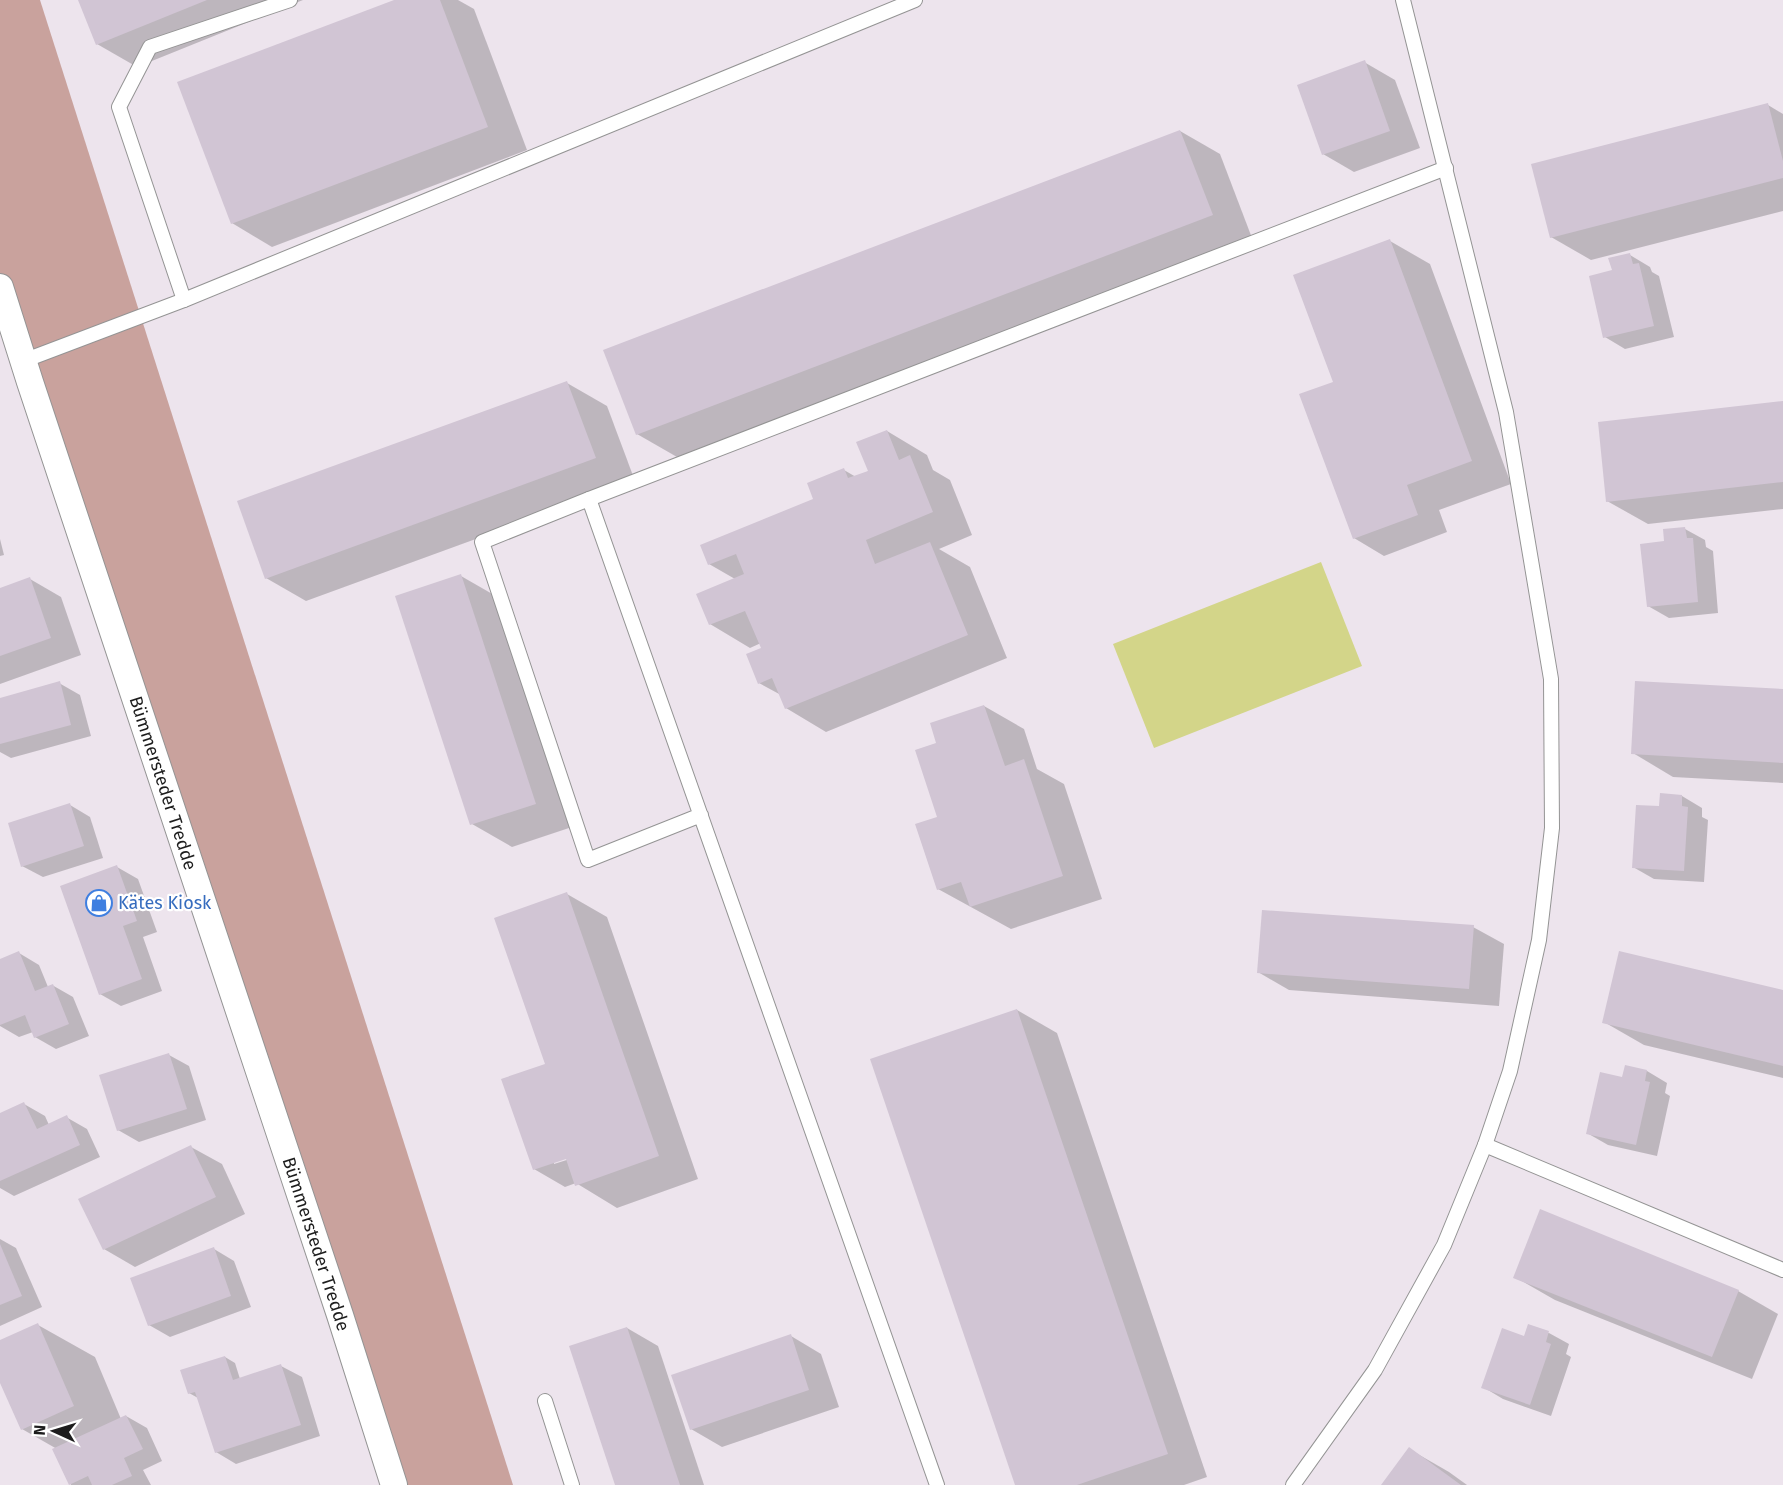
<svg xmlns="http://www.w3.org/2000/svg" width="1783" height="1485" viewBox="0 0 1783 1485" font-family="'Fira Sans',sans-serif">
	<rect width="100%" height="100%" fill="#ede4ed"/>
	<polygon fill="#c9a29d" points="0,0 40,0 513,1485 394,1485 0,287"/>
	<polygon fill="#d3d589" points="1321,562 1362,666 1154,748 1113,644"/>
	<g fill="#0003" fill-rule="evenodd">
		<polygon points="80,0 303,0 137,67 97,44"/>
		<polygon points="398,0 458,0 474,9 527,150 272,247 232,223"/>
		<polygon points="1364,62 1395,80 1420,148 1354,172 1323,154"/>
		<polygon points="1768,105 1783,114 1783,211 1591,260 1551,237"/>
		<polygon points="1180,131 1220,154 1252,238 677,457 637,434"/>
		<polygon points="1390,241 1430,264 1511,484 1439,510 1447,532 1384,556 1354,538 1335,383"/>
		<polygon points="1630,255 1650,267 1652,272 1659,276 1674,337 1625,349 1605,337 1613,271"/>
		<polygon points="567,383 607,406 635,481 306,601 266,578"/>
		<polygon points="1783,402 1783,509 1648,524 1607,501"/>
		<polygon points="887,431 927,455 933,470 950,480 972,535 939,549 970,567 1007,658 826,732 786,708 781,695 759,683 763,649 761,643 750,648 710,624 735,579 709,564 815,500 844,470 856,477 869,471"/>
		<polygon points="1685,529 1705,540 1706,547 1713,551 1718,613 1669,618 1648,606 1666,543"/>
		<polygon points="0,539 4,555 0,556"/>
		<polygon points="461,576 501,599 575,826 512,847 472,824"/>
		<polygon points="30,579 61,597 81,655 0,684 0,590"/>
		<polygon points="59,683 80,695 91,736 11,758 0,752 0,699"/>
		<polygon points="1783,690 1783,783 1673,777 1633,753"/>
		<polygon points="984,706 1024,729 1037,769 1064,784 1102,899 1011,929 938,889 938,744"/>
		<polygon points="1682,796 1702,808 1702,817 1708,820 1704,882 1654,879 1633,867 1661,807"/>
		<polygon points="70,805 90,817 103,858 43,877 22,866"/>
		<polygon points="117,867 138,879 157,932 143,937 162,991 121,1006 100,994"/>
		<path d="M 567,894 L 607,917 L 698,1179 L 617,1208 L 576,1183 L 565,1187 L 534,1169 ZM 572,1155 L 573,1158 L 554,1164 L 554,1161 Z"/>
		<polygon points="1473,927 1504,944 1499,1006 1289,990 1258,972"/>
		<polygon points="19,953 39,965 48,987 52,985 73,997 89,1036 56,1049 35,1037 33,1032 19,1037 0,1026 0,960"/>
		<polygon points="1783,991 1783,1078 1644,1045 1604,1022"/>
		<polygon points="1017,1010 1057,1033 1207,1477 1184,1485 1016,1485"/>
		<polygon points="169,1055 189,1066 206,1120 139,1142 118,1130"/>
		<polygon points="1647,1071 1667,1083 1665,1093 1670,1096 1657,1156 1608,1145 1587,1133 1623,1079"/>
		<polygon points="24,1104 45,1116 49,1125 66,1117 87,1129 100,1157 14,1196 0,1188 0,1115"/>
		<polygon points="191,1147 222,1164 245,1214 135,1267 104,1249"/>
		<polygon points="0,1239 16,1248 42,1307 0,1326"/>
		<polygon points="214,1249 234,1261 251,1307 170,1337 149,1325"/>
		<polygon points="1515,1277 1738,1291 1778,1314 1752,1379 1555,1300"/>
		<polygon points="38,1325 95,1357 121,1419 126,1416 147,1428 162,1461 143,1470 151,1485 71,1485 57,1449 22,1429 0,1378 0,1342"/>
		<polygon points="627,1328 658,1346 704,1485 616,1485"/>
		<polygon points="1549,1333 1569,1344 1566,1354 1571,1357 1551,1416 1503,1399 1483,1387 1525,1337"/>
		<polygon points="791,1336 821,1354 839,1407 722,1447 691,1429"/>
		<polygon points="225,1357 235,1363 240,1379 281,1366 302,1377 320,1436 236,1464 216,1452 198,1398 189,1393"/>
		<polygon points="1409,1449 1449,1472 1467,1485 1383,1485"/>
	</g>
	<g fill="#d1c5d4">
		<polygon points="78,0 207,0 96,45"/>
		<polygon points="394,0 440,0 488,127 231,224 177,82"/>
		<polygon points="1365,60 1390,131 1322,155 1297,85"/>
		<polygon points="1768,103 1783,161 1783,178 1550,238 1531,164"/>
		<polygon points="1180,130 1213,215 636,435 603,350"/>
		<polygon points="1390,239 1472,461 1407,485 1418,515 1353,539 1299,394 1333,382 1293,275"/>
		<polygon points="1630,253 1633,264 1639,263 1654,326 1603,338 1589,276 1612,270 1608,258"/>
		<polygon points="567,381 596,458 265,579 237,501"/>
		<polygon points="1783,401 1783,482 1606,502 1598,422"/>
		<polygon points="887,430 899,460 910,455 933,512 866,540 875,564 930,542 968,635 785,709 772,678 758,684 746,654 761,648 745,611 709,625 696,594 744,574 736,554 708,565 700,545 813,499 807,483 844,468 848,478 868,471 856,442"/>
		<polygon points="1685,527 1687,538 1693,538 1698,602 1647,607 1640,544 1664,541 1663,529"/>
		<polygon points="461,574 536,804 470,825 395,596"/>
		<polygon points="30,577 51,638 0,656 0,588"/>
		<polygon points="60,681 71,725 0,744 0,698"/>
		<polygon points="1635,681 1783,689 1783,763 1631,754"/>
		<polygon points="984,705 1005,766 1024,759 1063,876 970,907 961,882 937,890 915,824 937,817 915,750 936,743 930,723"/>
		<polygon points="1660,793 1682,795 1682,806 1688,807 1684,871 1632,868 1636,805 1659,806"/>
		<polygon points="70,803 84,846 21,867 8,823"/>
		<polygon points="117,865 137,921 123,926 142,979 99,995 60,886"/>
		<polygon points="567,892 659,1156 575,1186 566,1159 533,1170 501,1079 545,1064 494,918"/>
		<polygon points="1262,910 1474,925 1469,989 1257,973"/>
		<polygon points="19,951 35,991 53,984 69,1024 34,1038 25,1015 0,1025 0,959"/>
		<polygon points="1619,951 1783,990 1783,1066 1602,1023"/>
		<polygon points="1017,1009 1168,1454 1077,1485 1015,1485 870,1059"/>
		<polygon points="169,1053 187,1109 117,1131 99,1075"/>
		<polygon points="1625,1065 1647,1070 1645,1081 1650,1082 1636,1145 1586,1134 1600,1072 1622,1077"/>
		<polygon points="24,1102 37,1129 67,1115 80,1145 0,1181 0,1113"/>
		<polygon points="191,1145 216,1197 103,1250 78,1199"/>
		<polygon points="1540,1209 1739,1290 1712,1357 1513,1278"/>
		<polygon points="0,1244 22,1296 0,1305"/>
		<polygon points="214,1247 231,1296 148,1326 130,1278"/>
		<polygon points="38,1323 74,1406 21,1430 0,1383 0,1340"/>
		<polygon points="1528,1324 1549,1331 1546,1342 1551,1344 1530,1405 1481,1388 1502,1328 1524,1336"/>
		<polygon points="627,1327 680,1485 615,1485 569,1346"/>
		<polygon points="791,1334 809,1390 690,1430 671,1375"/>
		<polygon points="225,1356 233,1380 281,1364 301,1425 215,1453 195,1392 188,1394 180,1370"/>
		<polygon points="126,1415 143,1449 124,1458 132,1476 112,1485 92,1485 88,1476 69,1485 52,1449"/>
		<polygon points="1409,1447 1461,1485 1381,1485"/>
	</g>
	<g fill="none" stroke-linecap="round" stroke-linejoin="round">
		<defs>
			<g id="lane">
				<polyline points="184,300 119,107 150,47 290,0"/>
				<polyline points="23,361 184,300 915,0"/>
				<polyline points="589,499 1446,168"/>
				<polyline points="701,815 588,860 482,542 589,499 937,1485"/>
				<polyline points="1485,1145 1783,1270"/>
				<polyline points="545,1401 572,1485"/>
				<polyline points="1293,1485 1375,1370 1444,1245 1485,1145 1510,1071 1539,940 1552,828 1551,679 1506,412 1403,0"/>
			</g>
			<polyline id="street" points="0,287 30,382 340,1315 394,1485"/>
		</defs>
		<use href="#lane" stroke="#949494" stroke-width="16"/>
		<use href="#street" stroke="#949494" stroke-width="28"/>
		<use href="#lane" stroke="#fff" stroke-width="14"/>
		<use href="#street" stroke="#fff" stroke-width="26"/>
	</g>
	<defs>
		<symbol id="shop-ring" viewBox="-11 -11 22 22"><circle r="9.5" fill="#fff" stroke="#3f7fe0" stroke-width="1.5"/><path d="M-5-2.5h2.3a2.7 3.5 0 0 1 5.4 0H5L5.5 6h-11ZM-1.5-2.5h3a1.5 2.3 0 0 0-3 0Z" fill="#3f7fe0"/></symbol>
	</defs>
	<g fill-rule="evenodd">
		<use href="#shop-ring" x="84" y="888" width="30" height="30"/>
	</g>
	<g text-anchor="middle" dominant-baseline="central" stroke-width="4.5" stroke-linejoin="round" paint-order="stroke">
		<g font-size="18" fill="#1d1d1d" stroke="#fff">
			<text transform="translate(163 783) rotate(72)">Bümmersteder Tredde</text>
			<text transform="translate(316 1244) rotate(72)">Bümmersteder Tredde</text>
		</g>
		<g font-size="18" fill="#366cbe" stroke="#fff" text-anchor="start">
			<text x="118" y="903">Kätes Kiosk</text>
		</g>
	</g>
	<g transform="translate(54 1431) rotate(274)" stroke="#ffffff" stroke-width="4.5" paint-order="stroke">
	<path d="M0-4.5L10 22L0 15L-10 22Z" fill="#1d1d1d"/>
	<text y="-9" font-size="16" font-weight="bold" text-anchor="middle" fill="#1d1d1d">N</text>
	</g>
</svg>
